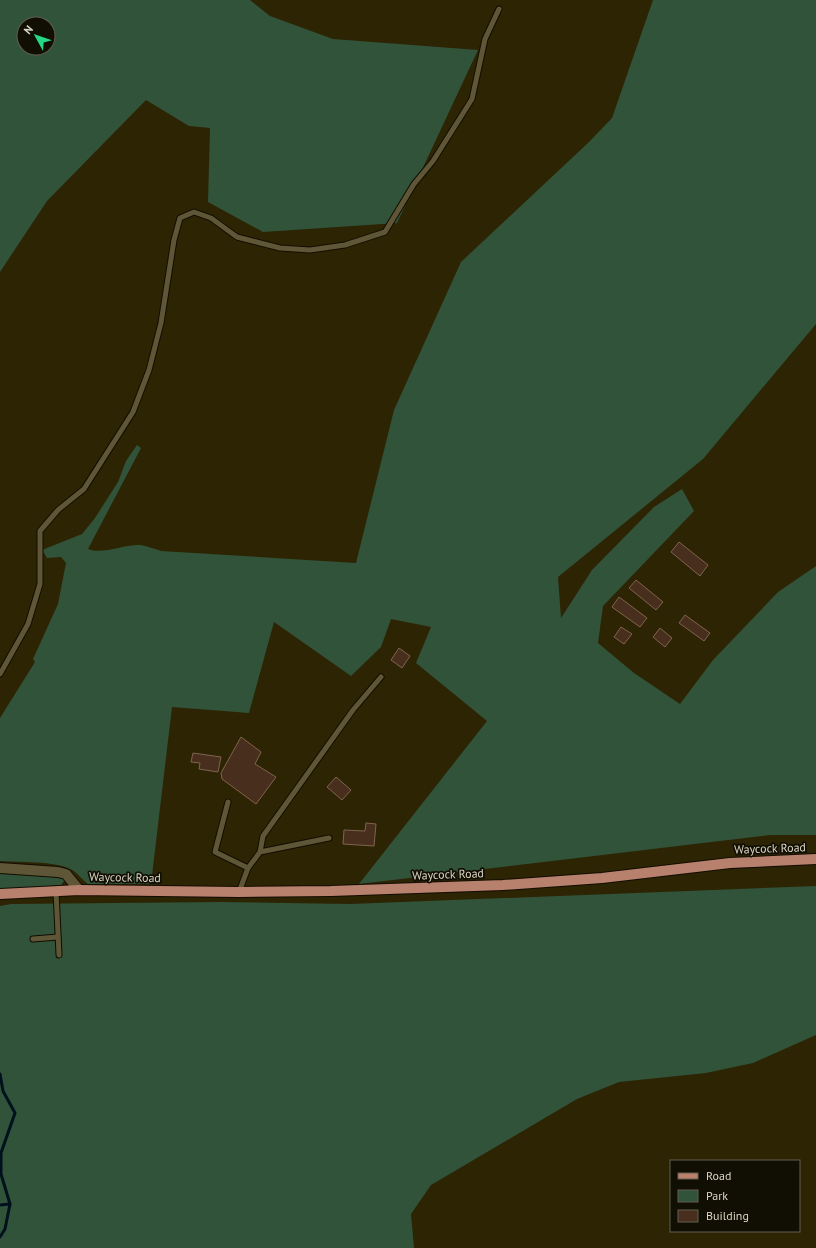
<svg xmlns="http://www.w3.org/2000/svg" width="816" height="1248" viewBox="0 0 816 1248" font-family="'PT Sans',sans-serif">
	<rect width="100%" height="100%" fill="#2d2404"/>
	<g fill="#315339" fill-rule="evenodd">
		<path d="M 0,0 L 250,0 L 270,16 L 333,39 L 478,50 L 397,223 L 263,232 L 208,202 L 210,128 L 189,126 L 146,100 L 47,201 L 0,272 ZM 24,24 L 48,24 L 48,48 L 24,48 Z"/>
		<path d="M 653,0 L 816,0 L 816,324 L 703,459 L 558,577 L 561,618 L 592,570 L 654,507 L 682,489 L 694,511 L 603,606 L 598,643 L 634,673 L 680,704 L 713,660 L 778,592 L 816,566 L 816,835 L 770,835 L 359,884 L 487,721 L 416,663 L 431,627 L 391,619 L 381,647 L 351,676 L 274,622 L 249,713 L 172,707 L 151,884 L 88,884 C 82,880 78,873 72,870 C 55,860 19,863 0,861 L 0,718 L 35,662 L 33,659 L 58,604 L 66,563 L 61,557 L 47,558 L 42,550 L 82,534 L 95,518 L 118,482 L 126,461 L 137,445 L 141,448 L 88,549 C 103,555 124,544 140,545 C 147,546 155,549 161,551 L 356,563 L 394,410 L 461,262 L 589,142 L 612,118 Z"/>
		<polygon points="0,872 58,877 63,877 64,881 61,885 0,890"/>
		<polygon points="816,886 816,1035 753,1063 706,1073 619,1082 577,1099 431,1185 411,1214 414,1248 0,1248 0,906 11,904 221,902 350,904"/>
	</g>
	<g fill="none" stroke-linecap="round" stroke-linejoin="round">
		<g stroke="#00111d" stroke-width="3">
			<polyline points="0,1074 3,1091 15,1113 1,1153 1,1174 10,1204"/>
			<polyline points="0,1205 10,1204 5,1229 0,1237"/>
		</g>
	</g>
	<g fill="#482e1c" stroke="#80634f">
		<polygon points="679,542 708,565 700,576 671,552"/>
		<polygon points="636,580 663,602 656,610 629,588"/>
		<polygon points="619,597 647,618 640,627 612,607"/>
		<polygon points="685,615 710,633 704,641 679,623"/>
		<polygon points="621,627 632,634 624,644 614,637"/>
		<polygon points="660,628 672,638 665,647 653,637"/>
		<polygon points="399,648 410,656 402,668 391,660"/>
		<polygon points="241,737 261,752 255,764 276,777 256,804 222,779 221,773"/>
		<polygon points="193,753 221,757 218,772 199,769 200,763 191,762"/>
		<polygon points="336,777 351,790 342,800 327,787"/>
		<polygon points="366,823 376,824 374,846 343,844 344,830 365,831"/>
	</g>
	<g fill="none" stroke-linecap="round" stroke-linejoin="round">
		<defs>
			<g id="lane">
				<polyline points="0,674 28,624 40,584 40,531 58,510 84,489 133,412 149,370 161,323 174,240 180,218 194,212 211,218 237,237 280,248 310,250 345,245 385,232 414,184 433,161 472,99 485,39 499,9"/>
				<polyline points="228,802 215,852 248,868 239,892"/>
				<polyline points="260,852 263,836 353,710 381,677"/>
				<polyline points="248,868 260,852 329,838"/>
				<polyline points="56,891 59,955"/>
				<polyline points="33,939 58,937"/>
			</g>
			<polyline id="street" points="0,868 58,872 66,874 79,890"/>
			<polyline id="primary" points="0,894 79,890 239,892 331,891 503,885 602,878 730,863 816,859"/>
		</defs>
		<use href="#lane" stroke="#130d00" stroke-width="7"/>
		<use href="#street" stroke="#130d00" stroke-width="12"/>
		<use href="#primary" stroke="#130d00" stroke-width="12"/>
		<use href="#lane" stroke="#5e5636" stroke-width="5"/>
		<use href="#street" stroke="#5e5636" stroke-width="10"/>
		<use href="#primary" stroke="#b7816e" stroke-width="10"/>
	</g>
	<g text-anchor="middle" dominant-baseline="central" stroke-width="3.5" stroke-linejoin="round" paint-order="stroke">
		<g font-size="12" fill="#dbd6c4" stroke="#110e03">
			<text transform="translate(770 848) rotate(-2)">Waycock Road</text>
			<text transform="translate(448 874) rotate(-2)">Waycock Road</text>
			<text transform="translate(125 877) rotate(1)">Waycock Road</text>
		</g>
	</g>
	<rect x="670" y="1160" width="130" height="72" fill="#110e03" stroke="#625e50"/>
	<rect x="678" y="1173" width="20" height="6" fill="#b7816e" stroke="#625e50"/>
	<text x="706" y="1180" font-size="12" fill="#dbd6c4">Road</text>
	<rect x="678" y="1190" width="20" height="12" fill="#315339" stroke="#625e50"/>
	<text x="706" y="1200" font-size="12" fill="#dbd6c4">Park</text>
	<rect x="678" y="1210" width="20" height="12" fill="#482e1c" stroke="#625e50"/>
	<text x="706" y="1220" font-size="12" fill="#dbd6c4">Building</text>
	<g transform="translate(36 36) rotate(310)"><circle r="19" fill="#110e03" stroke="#625e50"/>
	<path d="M0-3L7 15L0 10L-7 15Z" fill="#24d886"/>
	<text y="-6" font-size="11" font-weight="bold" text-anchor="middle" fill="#dbd6c4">N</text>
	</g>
</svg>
